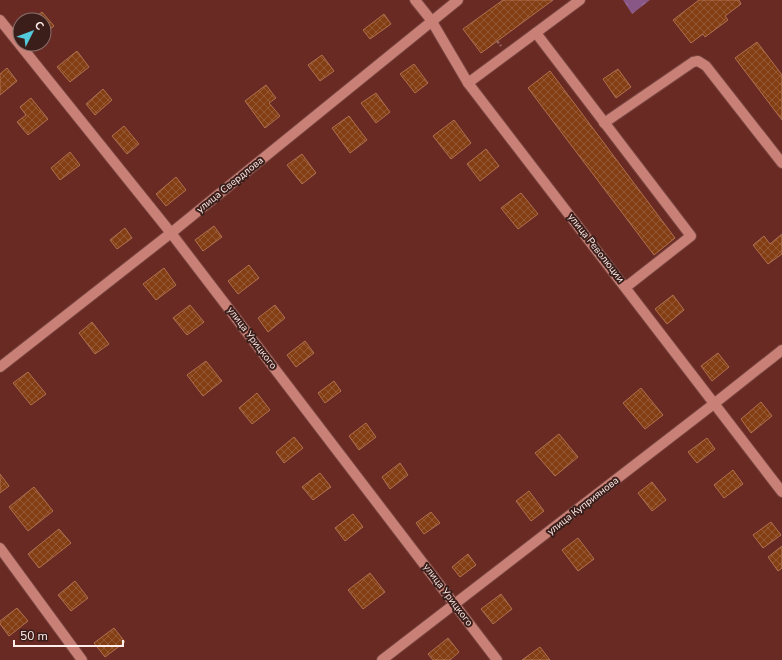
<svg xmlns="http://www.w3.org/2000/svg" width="782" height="660" viewBox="0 0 782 660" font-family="'Nunito Sans',sans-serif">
	<defs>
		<pattern id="park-crowns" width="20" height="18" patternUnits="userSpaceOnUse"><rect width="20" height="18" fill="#885785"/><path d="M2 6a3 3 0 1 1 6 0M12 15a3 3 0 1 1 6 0" fill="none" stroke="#9a6f96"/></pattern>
		<pattern id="building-cross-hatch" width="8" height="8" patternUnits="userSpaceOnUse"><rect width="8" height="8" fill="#833e13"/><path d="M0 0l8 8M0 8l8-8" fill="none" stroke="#965a36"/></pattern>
	</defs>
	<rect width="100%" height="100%" fill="#692a23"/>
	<polygon fill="url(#park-crowns)" points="623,0 650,0 632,14"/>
	<g fill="url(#building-cross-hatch)" stroke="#b07150">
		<polygon points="503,0 553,0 481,53 463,29"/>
		<polygon points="699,0 739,0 741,4 725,16 728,20 705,37 703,34 691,43 673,20"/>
		<polygon points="42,12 54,26 44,34 44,20 32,20"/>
		<polygon points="384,14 391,24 370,39 363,30"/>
		<polygon points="757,42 782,75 782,120 735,58"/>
		<polygon points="77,51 89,67 70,82 57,67"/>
		<polygon points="322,55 334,71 320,81 308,65"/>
		<polygon points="414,64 428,83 415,93 400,74"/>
		<polygon points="7,68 17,81 0,95 0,74"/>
		<polygon points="618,69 631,87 616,98 603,79"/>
		<polygon points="550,71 675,238 654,255 528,88"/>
		<polygon points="266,85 276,98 269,103 280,116 265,128 245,101"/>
		<polygon points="103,89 112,100 95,115 86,104"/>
		<polygon points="376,93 390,112 376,123 361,103"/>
		<polygon points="31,98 48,119 28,135 17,122 26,115 20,107"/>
		<polygon points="349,116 367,140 350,153 332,128"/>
		<polygon points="454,120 471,143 451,159 433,136"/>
		<polygon points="124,126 139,144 127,154 112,136"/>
		<polygon points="486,149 499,166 480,181 467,164"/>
		<polygon points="70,152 80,165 60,180 51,168"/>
		<polygon points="302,154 316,173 302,184 287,165"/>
		<polygon points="176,177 186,190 166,206 156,194"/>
		<polygon points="521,193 538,214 518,229 501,208"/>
		<polygon points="214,226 222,237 203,251 195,240"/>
		<polygon points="125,228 132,238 117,249 110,240"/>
		<polygon points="782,234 782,254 768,264 753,245 764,236 770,244"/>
		<polygon points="249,265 259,278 238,294 228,281"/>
		<polygon points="164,268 176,285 156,300 143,284"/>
		<polygon points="673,295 684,310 667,324 655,309"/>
		<polygon points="190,305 204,322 187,335 173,318"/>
		<polygon points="275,305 285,318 268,332 258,318"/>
		<polygon points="92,322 109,344 95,354 79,333"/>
		<polygon points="305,341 314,353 296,367 287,355"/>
		<polygon points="718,353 729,367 712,381 701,366"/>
		<polygon points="206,361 222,381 203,396 187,375"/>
		<polygon points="28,372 46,394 31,405 13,383"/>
		<polygon points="334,381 341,391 325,403 318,393"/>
		<polygon points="641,388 663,415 645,429 623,403"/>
		<polygon points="257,393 270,410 252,424 239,408"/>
		<polygon points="761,402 772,416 751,433 741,419"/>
		<polygon points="366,423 376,437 359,450 349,436"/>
		<polygon points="559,434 578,457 555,476 535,453"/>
		<polygon points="294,437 303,448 284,463 276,452"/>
		<polygon points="707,438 715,449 697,463 688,452"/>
		<polygon points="400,463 408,475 390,489 382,477"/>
		<polygon points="733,470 743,484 724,498 714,485"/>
		<polygon points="320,473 331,487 313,500 302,487"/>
		<polygon points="0,474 9,486 0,493"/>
		<polygon points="652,482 666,500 652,511 638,493"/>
		<polygon points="34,487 53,511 28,531 9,507"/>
		<polygon points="529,491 544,511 531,521 516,501"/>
		<polygon points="431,512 440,523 424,534 416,523"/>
		<polygon points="353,514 363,527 345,541 335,528"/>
		<polygon points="771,522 781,535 763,548 753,535"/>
		<polygon points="59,529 71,543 39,568 28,554"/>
		<polygon points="578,538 594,559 578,571 562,550"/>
		<polygon points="782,546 782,568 778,571 768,557"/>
		<polygon points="468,554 476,565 460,577 452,567"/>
		<polygon points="370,573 385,592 363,609 348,590"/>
		<polygon points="75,581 88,598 71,611 58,595"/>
		<polygon points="501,594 512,609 493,624 481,609"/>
		<polygon points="17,608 28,621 9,636 0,624 0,621"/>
		<polygon points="114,628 125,642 105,657 94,643"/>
		<polygon points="448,638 459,652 450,660 433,660 428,654"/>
		<polygon points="540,647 550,660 522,660"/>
	</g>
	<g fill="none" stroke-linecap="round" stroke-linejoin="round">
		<defs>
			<g id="minor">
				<polyline points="415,0 431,20 468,83 782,492"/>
				<polyline points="0,20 171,233 497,660"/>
				<polyline points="536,33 691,236 626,287"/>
				<polyline points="468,83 580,0"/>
				<polyline points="604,123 693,62 698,61 706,66 782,163"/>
				<polyline points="0,367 171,233 458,0"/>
				<polyline points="0,548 82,660"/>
				<polyline points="382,660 715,403 782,350"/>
			</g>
		</defs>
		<use href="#minor" stroke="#76433f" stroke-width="12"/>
		<polyline stroke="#96655f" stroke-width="2.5" stroke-dasharray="3 2" stroke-linecap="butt" points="497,41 501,46"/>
		<use href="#minor" stroke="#c98076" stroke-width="10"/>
	</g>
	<g text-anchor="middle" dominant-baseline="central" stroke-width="4" stroke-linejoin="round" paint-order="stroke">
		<g font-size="10" fill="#feeeeb" stroke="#3b1e1a">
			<text transform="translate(230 185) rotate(-39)">улица Свердлова</text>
			<text transform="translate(596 248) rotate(52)">улица Революции</text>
			<text transform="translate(252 338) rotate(53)">улица Урицкого</text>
			<text transform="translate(583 506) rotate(-38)">улица Куприянова</text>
			<text transform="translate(448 595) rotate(53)">улица Урицкого</text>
		</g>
	</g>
	<g transform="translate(32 32) rotate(48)"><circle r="19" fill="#3b1e1a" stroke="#89716e"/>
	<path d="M0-3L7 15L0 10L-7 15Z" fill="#53cadc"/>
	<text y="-6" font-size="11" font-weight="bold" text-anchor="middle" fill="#feeeeb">С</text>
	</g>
	<path d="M14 640v6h109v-6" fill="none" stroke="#feeeeb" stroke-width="2"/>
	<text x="20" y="640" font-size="12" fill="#feeeeb" stroke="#3b1e1a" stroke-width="3" paint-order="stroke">50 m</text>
</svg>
